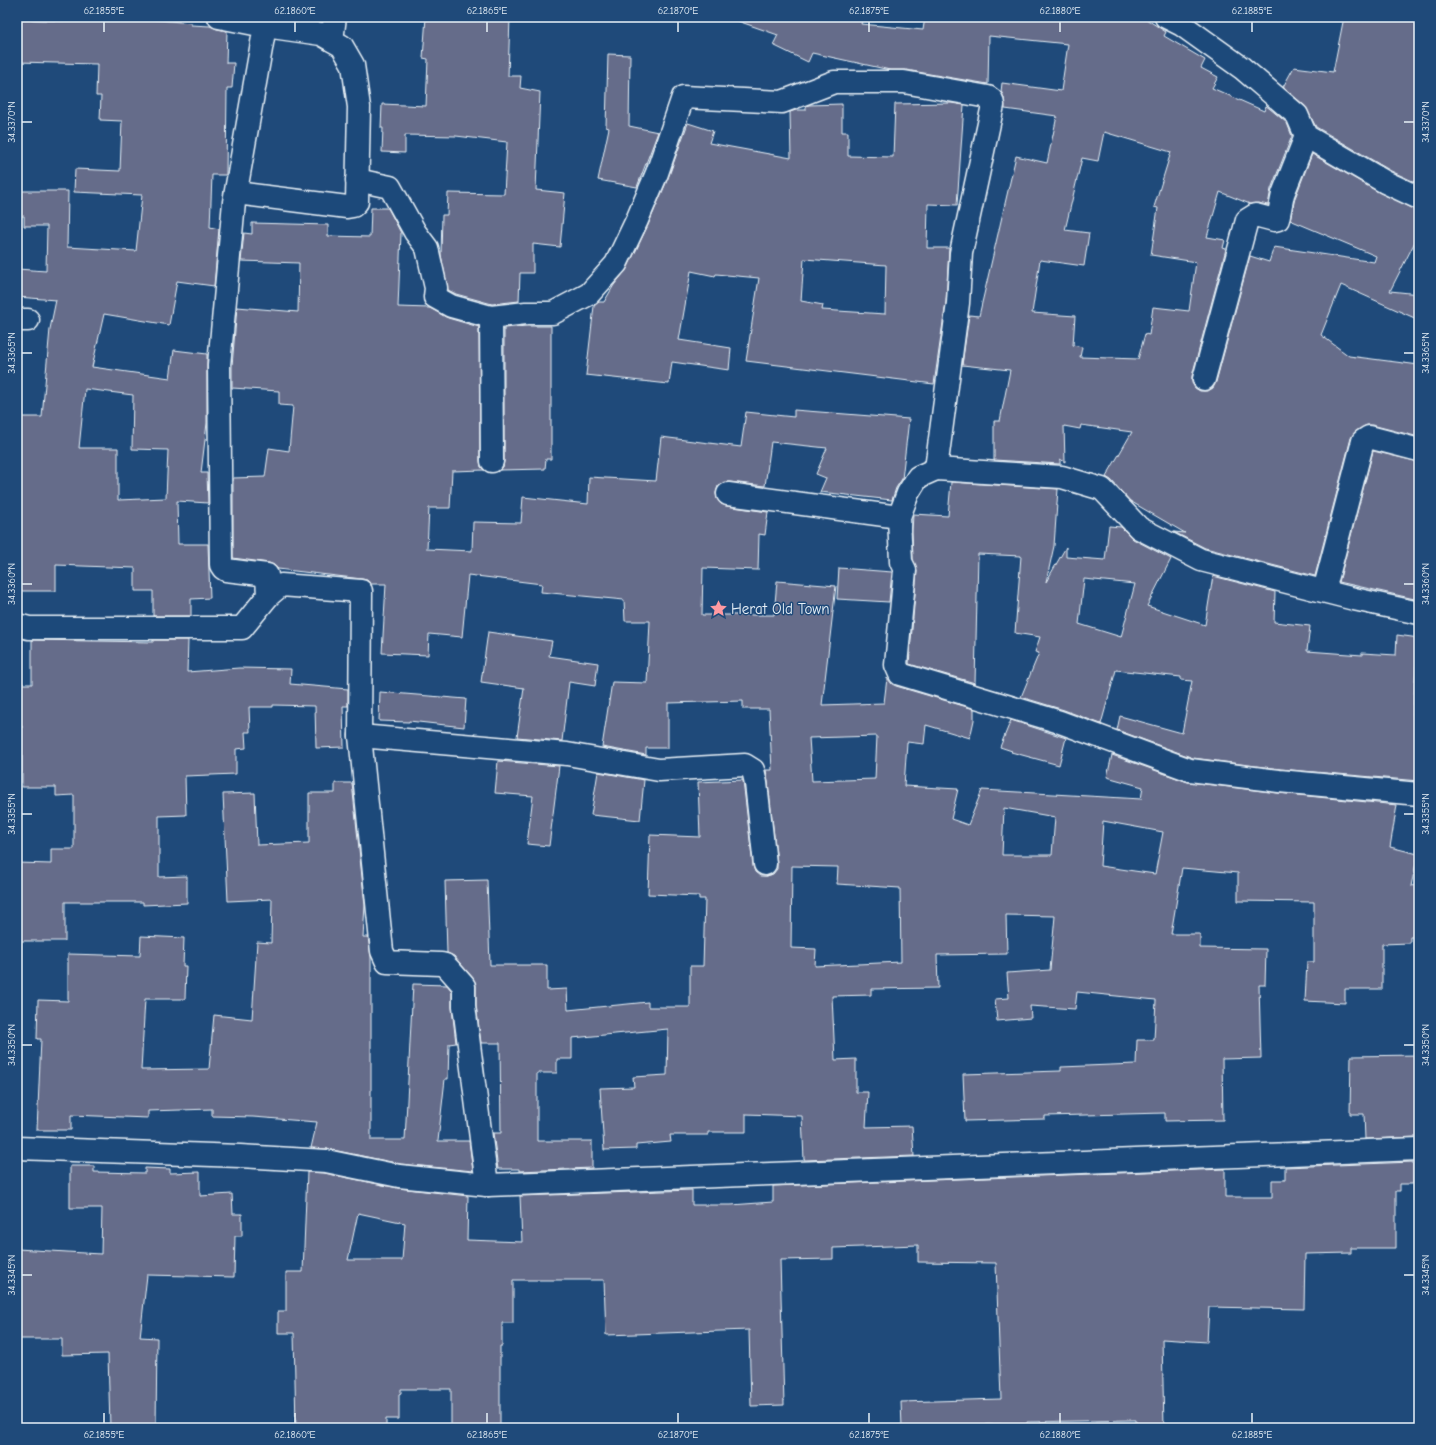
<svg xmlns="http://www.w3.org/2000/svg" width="1436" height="1445" viewBox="0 0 1436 1445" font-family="'Comic Neue',sans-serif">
	<rect width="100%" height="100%" fill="#1f4a7a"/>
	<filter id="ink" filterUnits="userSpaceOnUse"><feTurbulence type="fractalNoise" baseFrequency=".025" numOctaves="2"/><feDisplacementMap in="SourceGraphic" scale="8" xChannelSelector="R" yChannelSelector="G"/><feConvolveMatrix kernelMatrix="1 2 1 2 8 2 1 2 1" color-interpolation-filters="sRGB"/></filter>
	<g filter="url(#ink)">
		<g fill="#656c8a" stroke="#e8f1f8" fill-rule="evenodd">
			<path d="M 70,17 L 127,17 L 191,23 L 191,25 L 210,26 L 217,29 L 227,31 L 226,63 L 234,63 L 232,88 L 227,88 L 226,175 L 212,175 L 210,227 L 219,229 L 214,286 L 177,281 L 169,325 L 104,314 L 92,367 L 170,378 L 174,350 L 207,354 L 207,423 L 201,473 L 207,473 L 208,503 L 177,501 L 178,544 L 208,544 L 210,598 L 191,599 L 191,616 L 153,616 L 153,591 L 135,591 L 135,568 L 56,565 L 56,591 L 18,591 L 19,540 L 17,540 L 17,417 L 42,417 L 50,329 L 56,300 L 17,297 L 17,269 L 46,271 L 47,226 L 24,226 L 24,216 L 17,216 L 17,191 L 68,191 L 67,247 L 136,251 L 142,195 L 74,192 L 75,169 L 120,171 L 122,121 L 100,120 L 101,96 L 96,96 L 97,64 L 17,62 L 17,19 L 70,21 ZM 85,389 L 133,395 L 132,449 L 168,450 L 166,498 L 118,500 L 118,448 L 79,448 Z"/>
			<polygon points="426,17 510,17 508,76 521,76 520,88 540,92 536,190 565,193 560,247 533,244 533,273 520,273 519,301 492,304 456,294 448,290 441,255 442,215 447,215 448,193 504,194 507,142 456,136 405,135 405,153 382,152 383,128 381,128 382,104 426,106 428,59 423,58"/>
			<path d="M 739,17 L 863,17 L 861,24 L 923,30 L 925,17 L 1143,17 L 1166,32 L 1164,36 L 1205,60 L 1201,68 L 1218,77 L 1212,88 L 1264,111 L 1266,106 L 1269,108 L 1287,123 L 1292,136 L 1271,189 L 1268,205 L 1258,203 L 1250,204 L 1220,192 L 1207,237 L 1225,240 L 1223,248 L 1226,249 L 1192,376 L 1192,383 L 1195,388 L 1200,391 L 1208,391 L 1213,388 L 1216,382 L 1250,256 L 1269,262 L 1274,247 L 1374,262 L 1376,256 L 1290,220 L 1295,198 L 1312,154 L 1380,193 L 1414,209 L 1419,210 L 1419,234 L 1390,291 L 1419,294 L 1419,320 L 1341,285 L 1321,335 L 1349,356 L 1419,365 L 1419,437 L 1372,425 L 1367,425 L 1356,431 L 1351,438 L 1315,576 L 1205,548 L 1174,532 L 1185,533 L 1130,501 L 1111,480 L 1106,477 L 1132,432 L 1081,425 L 1080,429 L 1064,426 L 1065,462 L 1060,459 L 1060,464 L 994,460 L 994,421 L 1000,421 L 1010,370 L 962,365 L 969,315 L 979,316 L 1016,156 L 1047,163 L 1057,116 L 1005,109 L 1004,98 L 1001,92 L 1002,83 L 1061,91 L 1068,44 L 989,36 L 988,84 L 906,70 L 890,70 L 812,53 L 808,62 L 773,45 L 778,35 L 738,21 ZM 1104,132 L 1171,152 L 1154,207 L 1158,208 L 1151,255 L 1196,262 L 1189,311 L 1153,307 L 1149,335 L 1145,334 L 1138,359 L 1080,357 L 1082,347 L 1073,345 L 1075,316 L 1032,313 L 1040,260 L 1084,266 L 1089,233 L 1065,230 L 1082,158 L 1098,161 Z"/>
			<polygon points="1344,17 1419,17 1419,184 1391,171 1316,127 1305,106 1283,87 1294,67 1333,72"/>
			<polygon points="608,54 630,55 629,126 658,132 637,187 598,180 609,128 606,127"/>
			<path d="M 951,103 L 964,105 L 957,205 L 928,204 L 927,248 L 949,248 L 946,302 L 934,384 L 746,361 L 759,278 L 716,274 L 715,276 L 691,271 L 679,340 L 731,348 L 729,370 L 672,362 L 669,384 L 586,375 L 594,306 L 599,302 L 604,302 L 614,285 L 627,269 L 648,225 L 668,178 L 688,123 L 713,131 L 709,143 L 791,158 L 790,112 L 796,110 L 806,110 L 806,106 L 809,105 L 842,104 L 842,132 L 848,132 L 848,156 L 893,157 L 895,104 ZM 804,259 L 886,265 L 885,314 L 822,310 L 823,305 L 801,301 Z"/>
			<path d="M 371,208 L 388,208 L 401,233 L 398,307 L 430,308 L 448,318 L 479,327 L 480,461 L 481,467 L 484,470 L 452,471 L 450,508 L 429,508 L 427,549 L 472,551 L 473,522 L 521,523 L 523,497 L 588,504 L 589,477 L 656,481 L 661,437 L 741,447 L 746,412 L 794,417 L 794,410 L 909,419 L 902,479 L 896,488 L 892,500 L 820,492 L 826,478 L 816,474 L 827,448 L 771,442 L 765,486 L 730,482 L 724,482 L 718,486 L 716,493 L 717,499 L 721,504 L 726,506 L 768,512 L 765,535 L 759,534 L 758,570 L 703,568 L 702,615 L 774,615 L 777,581 L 836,586 L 822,705 L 884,703 L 887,678 L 892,684 L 896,686 L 974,709 L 974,720 L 970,738 L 926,725 L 924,744 L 907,742 L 904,786 L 958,789 L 951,819 L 968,825 L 982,790 L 1141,799 L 1143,787 L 1107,777 L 1112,755 L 1188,782 L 1278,793 L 1397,805 L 1390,847 L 1418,854 L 1411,886 L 1419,885 L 1419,937 L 1410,937 L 1410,943 L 1382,944 L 1382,989 L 1345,989 L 1345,1003 L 1305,1001 L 1307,962 L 1314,962 L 1314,902 L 1238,901 L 1238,873 L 1182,868 L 1171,934 L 1200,934 L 1200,948 L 1266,949 L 1265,985 L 1259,985 L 1261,1058 L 1222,1059 L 1223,1120 L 1165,1121 L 1165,1113 L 1045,1116 L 1045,1119 L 965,1121 L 963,1074 L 1061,1071 L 1061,1067 L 1136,1064 L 1137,1040 L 1154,1040 L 1156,1000 L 1077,992 L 1075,1009 L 1030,1006 L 1031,1018 L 997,1021 L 995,999 L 1009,998 L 1007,973 L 1050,970 L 1055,916 L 1006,915 L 1007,954 L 937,955 L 938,988 L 871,989 L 871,995 L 832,996 L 835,1060 L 856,1059 L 856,1092 L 868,1092 L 866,1127 L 912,1126 L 914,1156 L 804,1160 L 802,1116 L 746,1114 L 746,1132 L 708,1132 L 708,1135 L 670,1135 L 671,1142 L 636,1145 L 636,1149 L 604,1150 L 600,1088 L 634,1087 L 633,1077 L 667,1075 L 668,1029 L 572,1038 L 572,1059 L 557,1059 L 557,1073 L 537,1073 L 537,1141 L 592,1141 L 592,1168 L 519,1171 L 519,1169 L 498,1169 L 493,1133 L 501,1133 L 500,1043 L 481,1043 L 476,1005 L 476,985 L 473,978 L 458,961 L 454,956 L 447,953 L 445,881 L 487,880 L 490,965 L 547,965 L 547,990 L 567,989 L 568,1010 L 648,1002 L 648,1007 L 690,1007 L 690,966 L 703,966 L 705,899 L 699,899 L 699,896 L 648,894 L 650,835 L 700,837 L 698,782 L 743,780 L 753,866 L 755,872 L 760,876 L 767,876 L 773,874 L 777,869 L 777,863 L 768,782 L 766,770 L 772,770 L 769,709 L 743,709 L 743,701 L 668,703 L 668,748 L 646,748 L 646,755 L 602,747 L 612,682 L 647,683 L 650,621 L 625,621 L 624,600 L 541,592 L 542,584 L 468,575 L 462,637 L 429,634 L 428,655 L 382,653 L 386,584 L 371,584 L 367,580 L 362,579 L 278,569 L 274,565 L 269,563 L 233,558 L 233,478 L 265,477 L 269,448 L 289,451 L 293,406 L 279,405 L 279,391 L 232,388 L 232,366 L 237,307 L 298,312 L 299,263 L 241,261 L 244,233 L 252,234 L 252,223 L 328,225 L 328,236 L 370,237 ZM 877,736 L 875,779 L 812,781 L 809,738 ZM 1004,808 L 1055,817 L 1052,855 L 1002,855 ZM 1103,821 L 1163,832 L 1155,874 L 1100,866 ZM 792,866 L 838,867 L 837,884 L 900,888 L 901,962 L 815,966 L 816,949 L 791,948 Z"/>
			<polygon points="527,326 551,326 551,459 546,459 545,469 500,470 503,467 504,461 504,328"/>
			<polygon points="1373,451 1419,462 1419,600 1339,582"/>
			<path d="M 951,482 L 1058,489 L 1054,546 L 1046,582 L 1066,547 L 1066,557 L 1105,560 L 1109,526 L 1121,527 L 1133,539 L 1171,559 L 1147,606 L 1205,625 L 1213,576 L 1275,592 L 1274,622 L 1310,626 L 1307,651 L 1362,655 L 1362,653 L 1396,655 L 1397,635 L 1419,638 L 1419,667 L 1416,666 L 1413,715 L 1419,715 L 1419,781 L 1280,769 L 1193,758 L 1117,730 L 1120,716 L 1182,733 L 1192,681 L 1181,680 L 1181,677 L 1116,670 L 1101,724 L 1064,710 L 1021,697 L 1039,653 L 1035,652 L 1040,637 L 1015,633 L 1021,556 L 978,554 L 975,683 L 909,664 L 917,571 L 913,559 L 912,532 L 913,514 L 948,516 ZM 1084,579 L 1135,584 L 1121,637 L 1079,624 Z"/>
			<polygon points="839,568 892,572 889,602 837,599"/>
			<polygon points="488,632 552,641 549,656 598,663 595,686 569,682 562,741 517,737 524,688 481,682"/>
			<polygon points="32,640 153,642 153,640 188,640 187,672 239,668 291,669 290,684 348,689 348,706 343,706 344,747 316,748 315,706 273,705 273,707 249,707 250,732 245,732 246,748 236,749 236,774 185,776 186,815 159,816 159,877 187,876 187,903 143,905 143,902 65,902 65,941 17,941 17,863 51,864 51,849 74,849 74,795 56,796 56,787 22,787 22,726 17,726 17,684 32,684"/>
			<polygon points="380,692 466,699 464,727 409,721 409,722 379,721"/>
			<polygon points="1011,720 1066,738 1059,765 1011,752 1012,751 1000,747"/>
			<polygon points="498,761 559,766 549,846 527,844 533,796 495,793"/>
			<polygon points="598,772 644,780 640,820 591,815"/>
			<polygon points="335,783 352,783 365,905 363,937 368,937 371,956 371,1140 405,1140 413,984 447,985 452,991 452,1008 456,1043 449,1044 448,1079 445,1079 438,1141 469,1141 473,1171 401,1164 328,1149 311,1148 317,1122 253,1117 212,1116 212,1109 148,1111 148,1118 71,1115 71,1130 37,1130 41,1039 37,1039 38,1000 68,1001 68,954 140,956 141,936 184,938 183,966 186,966 185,999 145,999 141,1070 209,1069 214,1015 252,1019 257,942 271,943 272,899 228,901 223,794 255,793 257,845 309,843 309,793 335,793"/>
			<polygon points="1419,1055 1419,1137 1365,1139 1364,1114 1350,1114 1351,1056"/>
			<path d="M 1413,1162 L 1413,1184 L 1400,1184 L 1400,1191 L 1396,1191 L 1396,1248 L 1351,1248 L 1351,1253 L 1305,1254 L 1304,1309 L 1209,1307 L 1207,1342 L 1162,1339 L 1164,1428 L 1136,1428 L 1136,1420 L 1027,1422 L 1027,1428 L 1002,1428 L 1001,1424 L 902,1427 L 901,1402 L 1001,1399 L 996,1263 L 918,1262 L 918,1245 L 833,1248 L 833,1259 L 780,1260 L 784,1405 L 751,1406 L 749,1330 L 606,1335 L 604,1280 L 513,1280 L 513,1323 L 502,1323 L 502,1346 L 500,1346 L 500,1428 L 451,1428 L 451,1389 L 401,1389 L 401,1393 L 399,1394 L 399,1419 L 386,1419 L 386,1428 L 296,1428 L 294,1333 L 278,1333 L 278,1311 L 286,1311 L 286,1272 L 303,1272 L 307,1172 L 324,1173 L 398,1188 L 468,1196 L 467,1240 L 522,1242 L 520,1196 L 692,1190 L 692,1205 L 731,1205 L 773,1202 L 773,1186 L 1225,1169 L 1225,1197 L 1272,1197 L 1272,1180 L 1285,1180 L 1285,1167 ZM 358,1213 L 405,1223 L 402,1260 L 348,1260 Z"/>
			<polygon points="70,1166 94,1166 94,1172 145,1173 145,1168 170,1169 170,1173 200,1172 200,1196 232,1194 233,1214 242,1214 242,1236 235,1236 234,1277 147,1275 140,1337 157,1338 156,1428 110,1428 108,1354 62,1355 62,1339 17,1339 17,1249 101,1254 102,1208 70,1208"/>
		</g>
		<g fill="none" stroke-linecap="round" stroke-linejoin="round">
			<defs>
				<g id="street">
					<polyline points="219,17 265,26 321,34 342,46 353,65 359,107 357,202 353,206 347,207 236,193"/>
					<polyline points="1166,17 1182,25 1242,68 1297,115 1306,136 1385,182 1419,198"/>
					<polyline points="265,26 234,202 219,365 221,565 223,568 226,570 267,575 268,596"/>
					<polyline points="332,40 335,17"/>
					<polyline points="357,180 390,187 415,232 427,248 436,288 435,297 451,306 491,317 526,313 553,313 589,294 616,264 637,220 657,173 683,97 782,102 834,82 904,82 988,97 992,100 993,105 961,253 958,303 936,469 1062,477 1102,489 1139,528 1201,560 1354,599 1419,613"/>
					<polyline points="491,317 492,461"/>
					<polyline points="17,320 28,320"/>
					<polyline points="1204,379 1247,220 1255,215 1274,220 1278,219 1283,194 1306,136"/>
					<polyline points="936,469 918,477 908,493 899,517 901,562 905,570 896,665 900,674 1060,722 1190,770 1279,781 1419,794"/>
					<polyline points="728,494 899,517"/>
					<polyline points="1324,591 1363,441 1369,437 1419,450"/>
					<polyline points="17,625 29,628 242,628 268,596 281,585 361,591 360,736 382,951 387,962 441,964 445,965 449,969 464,986 464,1006 487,1185"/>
					<polyline points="360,736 567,754 659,770 745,765 753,770 756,783 765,864"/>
					<polyline points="17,1148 240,1156 326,1161 399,1176 487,1185 1419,1149"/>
				</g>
			</defs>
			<use href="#street" stroke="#e8f1f8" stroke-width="25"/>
			<use href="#street" stroke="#1f4a7a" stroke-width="22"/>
		</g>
	</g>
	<path fill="none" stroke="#e8f1f8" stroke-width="1.5" d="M 104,22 L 104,32M 295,22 L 295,32M 487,22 L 487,32M 678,22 L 678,32M 869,22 L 869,32M 1060,22 L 1060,32M 1252,22 L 1252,32M 22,122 L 32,122M 1404,122 L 1414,122M 22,353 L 32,353M 1404,353 L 1414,353M 22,584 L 32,584M 1404,584 L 1414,584M 22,814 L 32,814M 1404,814 L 1414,814M 22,1045 L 32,1045M 1404,1045 L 1414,1045M 22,1275 L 32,1275M 1404,1275 L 1414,1275M 104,1413 L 104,1423M 295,1413 L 295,1423M 487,1413 L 487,1423M 678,1413 L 678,1423M 869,1413 L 869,1423M 1060,1413 L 1060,1423M 1252,1413 L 1252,1423"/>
	<defs>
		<symbol id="sight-bare" viewBox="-9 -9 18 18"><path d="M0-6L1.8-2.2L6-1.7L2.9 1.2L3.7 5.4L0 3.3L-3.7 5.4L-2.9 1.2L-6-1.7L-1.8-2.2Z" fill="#ff9aa2" stroke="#1f4a7a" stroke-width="2.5" paint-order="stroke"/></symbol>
	</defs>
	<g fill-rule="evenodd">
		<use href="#sight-bare" x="706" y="596" width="25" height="25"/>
	</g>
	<g text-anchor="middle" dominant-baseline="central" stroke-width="3" stroke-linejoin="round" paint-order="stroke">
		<g font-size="15" fill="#e8f1f8" stroke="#1f4a7a" text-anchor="start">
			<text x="731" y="609">Herat Old Town</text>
		</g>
	</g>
	<rect width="1436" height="1445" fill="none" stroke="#1f4a7a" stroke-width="44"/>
	<rect x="22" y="22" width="1392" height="1401" fill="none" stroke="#e8f1f8" stroke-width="1.5"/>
	<g font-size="10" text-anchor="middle" fill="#e8f1f8">
		<text x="104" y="14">62.1855°E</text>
		<text x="295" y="14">62.1860°E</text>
		<text x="487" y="14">62.1865°E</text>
		<text x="678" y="14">62.1870°E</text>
		<text x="869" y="14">62.1875°E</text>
		<text x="1060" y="14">62.1880°E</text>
		<text x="1252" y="14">62.1885°E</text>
		<text transform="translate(11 122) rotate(-90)" y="4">34.3370°N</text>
		<text transform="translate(1425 122) rotate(-90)" y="4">34.3370°N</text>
		<text transform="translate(11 353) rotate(-90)" y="4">34.3365°N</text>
		<text transform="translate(1425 353) rotate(-90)" y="4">34.3365°N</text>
		<text transform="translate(11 584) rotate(-90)" y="4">34.3360°N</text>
		<text transform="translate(1425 584) rotate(-90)" y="4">34.3360°N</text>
		<text transform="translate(11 814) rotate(-90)" y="4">34.3355°N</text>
		<text transform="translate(1425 814) rotate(-90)" y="4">34.3355°N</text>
		<text transform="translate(11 1045) rotate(-90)" y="4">34.3350°N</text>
		<text transform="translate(1425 1045) rotate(-90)" y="4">34.3350°N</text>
		<text transform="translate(11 1275) rotate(-90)" y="4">34.3345°N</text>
		<text transform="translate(1425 1275) rotate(-90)" y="4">34.3345°N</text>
		<text x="104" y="1438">62.1855°E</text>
		<text x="295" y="1438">62.1860°E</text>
		<text x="487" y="1438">62.1865°E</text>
		<text x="678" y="1438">62.1870°E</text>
		<text x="869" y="1438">62.1875°E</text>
		<text x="1060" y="1438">62.1880°E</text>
		<text x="1252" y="1438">62.1885°E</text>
	</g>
</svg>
